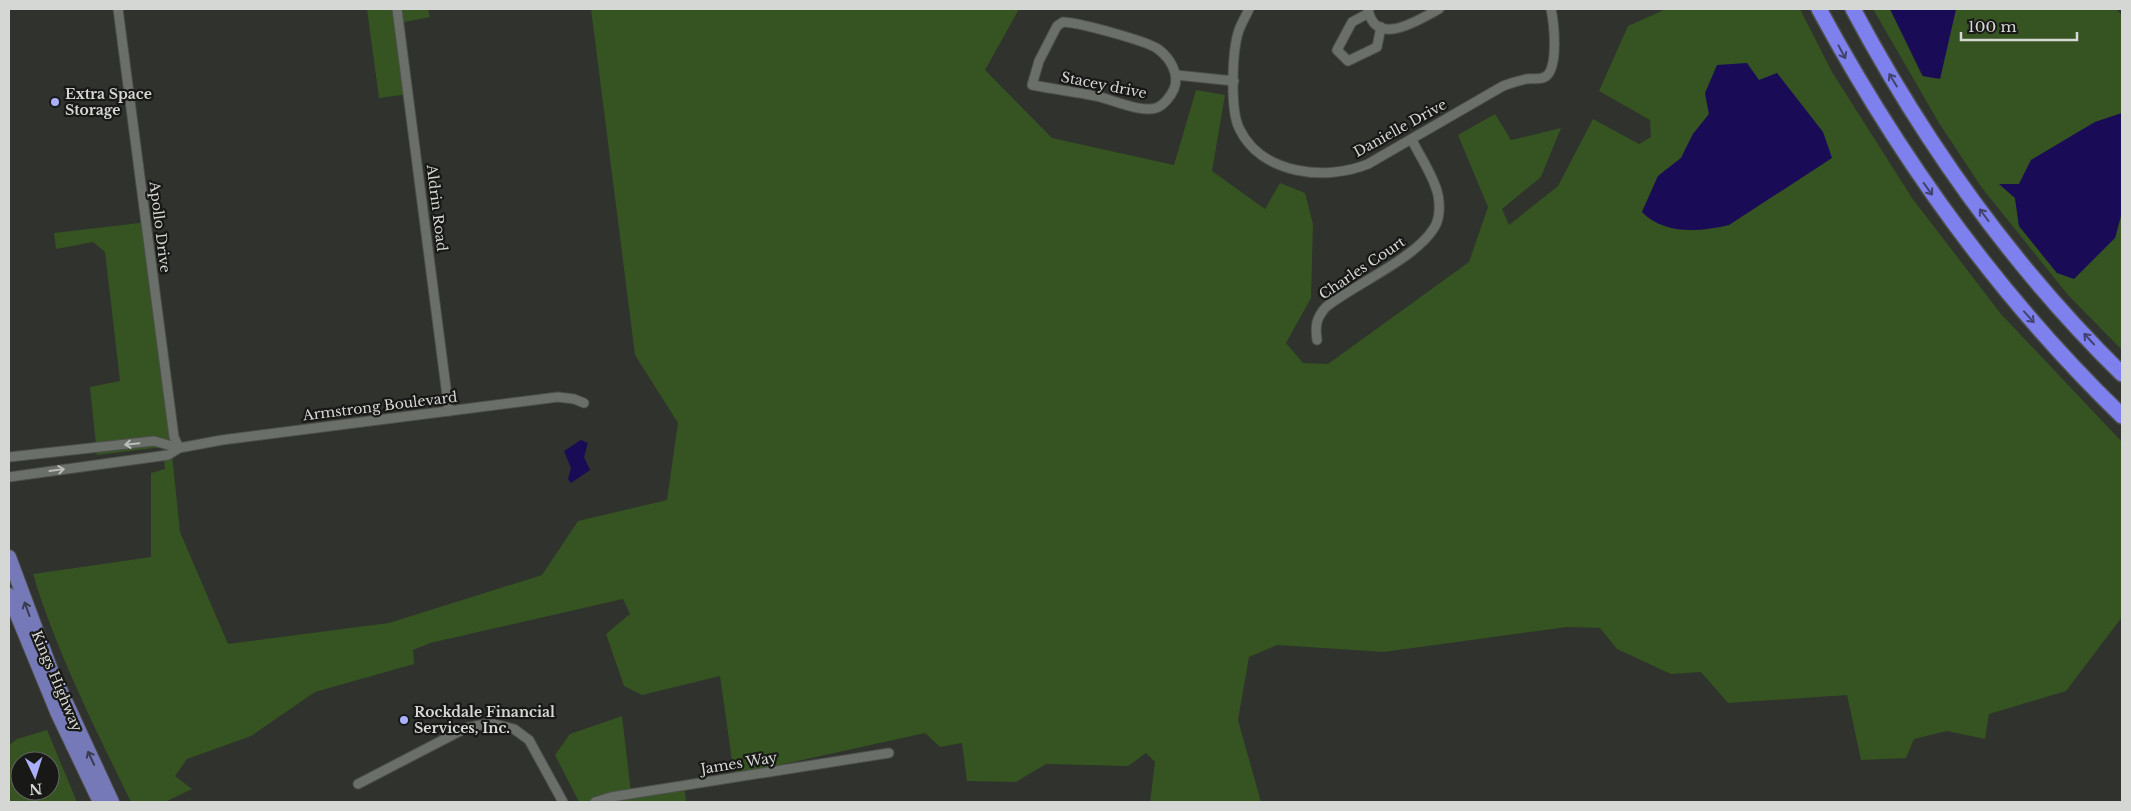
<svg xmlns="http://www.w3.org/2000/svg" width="2131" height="811" viewBox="0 0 2131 811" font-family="'Libre Baskerville',serif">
	<rect width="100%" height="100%" fill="#2f322d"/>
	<g fill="#355421" fill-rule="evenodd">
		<polygon points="367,9 428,9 430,17 399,23 409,94 379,98"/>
		<path d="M 591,9 L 1019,9 L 985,70 L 1052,138 L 1174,165 L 1196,90 L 1225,95 L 1212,171 L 1265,209 L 1280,183 L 1305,193 L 1313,224 L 1311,298 L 1286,343 L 1303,363 L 1328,364 L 1469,262 L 1488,207 L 1458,135 L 1495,114 L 1511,140 L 1561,128 L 1541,177 L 1502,209 L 1509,225 L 1558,186 L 1593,119 L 1639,144 L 1651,137 L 1650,120 L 1599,91 L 1628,26 L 1666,9 L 1800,9 L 1832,72 L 1912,198 L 2001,314 L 2122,442 L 2122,617 L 2066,691 L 1989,714 L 1985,739 L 1947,731 L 1914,739 L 1906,758 L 1861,760 L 1847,695 L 1728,703 L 1701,672 L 1671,674 L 1617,649 L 1600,628 L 1567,627 L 1384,652 L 1277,645 L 1249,657 L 1238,720 L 1261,802 L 1150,802 L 1155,762 L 1146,753 L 1128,766 L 1046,764 L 1016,782 L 967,781 L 962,743 L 940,747 L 925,733 L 734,775 L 720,676 L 642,695 L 624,686 L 606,634 L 630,614 L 623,599 L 430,643 L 413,650 L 414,664 L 315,692 L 251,736 L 187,759 L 175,776 L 192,789 L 165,802 L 131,802 C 96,730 56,651 33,574 L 151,557 L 151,473 L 165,469 L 162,447 L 97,455 L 90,387 L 120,381 L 105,252 L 93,242 L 56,249 L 54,233 L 148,222 L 180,532 L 228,644 L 389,623 L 542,575 L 578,521 L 667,500 L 678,423 L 635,355 ZM 1759,80 L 1642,212 L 1658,176 L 1681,158 L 1693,134 L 1709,114 L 1705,93 Z"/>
		<polygon points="1873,9 1890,9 1922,76 1940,78 1956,9 2116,9 2122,15 2122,113 2095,122 2031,160 2019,184 2000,184 2015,198 2019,226 2057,273 2115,238 2122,212 2122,350 2068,295 1982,188 1939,123"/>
		<polygon points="622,716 631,793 684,784 686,802 579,802 555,755 570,734"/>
		<path d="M 47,730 L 77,802 L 9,802 L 9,745 L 17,739 ZM 20,761 L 50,761 L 50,791 L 20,791 Z"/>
	</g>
	<g fill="#1a0b57">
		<polygon points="1890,9 1956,9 1940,79 1923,76"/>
		<path d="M 1747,63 L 1759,80 L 1777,73 L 1823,132 L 1832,158 L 1729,225 C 1701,232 1664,235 1642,212 L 1658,176 L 1681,158 L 1693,134 L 1709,114 L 1705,93 L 1717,65 Z"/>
		<polygon points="2122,113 2122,212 2115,238 2074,279 2057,273 2019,226 2015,198 1999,184 2019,184 2031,160 2095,122"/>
		<polygon points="581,440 588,443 584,457 590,470 571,483 568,479 571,468 564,451"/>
	</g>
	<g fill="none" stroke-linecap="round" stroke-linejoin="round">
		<defs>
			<g id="minor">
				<polyline points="118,9 174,437 179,448"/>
				<polyline points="397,9 449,411"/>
				<path d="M 1249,9 C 1246,16 1242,22 1239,30 C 1232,50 1230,109 1239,128 C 1261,175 1326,181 1368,164 L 1503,86 C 1510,83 1518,81 1526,79 C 1532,78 1539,80 1545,77 C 1559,69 1554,23 1551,9"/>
				<path d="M 1368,9 C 1375,49 1420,19 1439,9"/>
				<polyline points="1369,13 1352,22 1337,50 1348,61 1377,47 1381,27"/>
				<path d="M 1063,22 C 1077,22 1147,41 1158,49 C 1170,58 1180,74 1174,89 C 1171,96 1163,106 1156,108 C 1141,113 1111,99 1096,96 C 1075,92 1053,89 1032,85 L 1039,61 L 1057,26 Z"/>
				<polyline points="1176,75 1234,81"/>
				<path d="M 1317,340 C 1315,326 1316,318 1326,307 C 1355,284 1416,258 1434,228 C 1440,219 1440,205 1438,195 C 1434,176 1420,157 1412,140"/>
				<polyline points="9,457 154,441 179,448 222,440 558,397 574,399 584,403"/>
				<polyline points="9,477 168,455 179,448"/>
				<polyline points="358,784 466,728 490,723 514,729 529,740 563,802"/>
				<polyline points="595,802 611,797 889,753"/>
			</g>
			<g id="primary">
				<polyline points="9,557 51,670 112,802"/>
				<polyline points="9,595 58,714 100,802"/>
			</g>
			<g id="motorway">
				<path d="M 1819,9 C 1900,159 1999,297 2122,416"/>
				<path d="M 1853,9 C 1924,142 2014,268 2122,374"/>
			</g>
		</defs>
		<use href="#minor" stroke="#4c4f4a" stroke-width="11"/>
		<use href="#primary" stroke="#4c4f4a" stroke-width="16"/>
		<use href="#motorway" stroke="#4c4f4a" stroke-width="18"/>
		<use href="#minor" stroke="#6b6f69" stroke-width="9"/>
		<use href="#primary" stroke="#7679b8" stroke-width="14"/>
		<use href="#motorway" stroke="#7e80ed" stroke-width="15"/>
	</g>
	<defs><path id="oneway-shaft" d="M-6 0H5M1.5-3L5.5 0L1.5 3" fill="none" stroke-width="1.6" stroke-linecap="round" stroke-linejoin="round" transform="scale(1.25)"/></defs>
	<g stroke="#41426d">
		<use href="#oneway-shaft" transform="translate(1842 52) rotate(62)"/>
		<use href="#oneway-shaft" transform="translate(1893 80) rotate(-121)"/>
		<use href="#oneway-shaft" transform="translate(1928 189) rotate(54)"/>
		<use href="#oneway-shaft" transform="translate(1984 215) rotate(-127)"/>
		<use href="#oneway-shaft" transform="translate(2029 317) rotate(48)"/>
		<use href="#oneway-shaft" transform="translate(2089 339) rotate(-133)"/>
	</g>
	<g stroke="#babdb9">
		<use href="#oneway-shaft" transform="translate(132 444) rotate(174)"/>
		<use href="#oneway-shaft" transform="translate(57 470) rotate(-8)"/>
	</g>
	<g stroke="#393b4f">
		<use href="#oneway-shaft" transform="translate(27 609) rotate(-110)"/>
		<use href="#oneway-shaft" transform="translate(91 758) rotate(-115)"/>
	</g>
	<g fill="#aab0fb" stroke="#181917" stroke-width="2">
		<circle cx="55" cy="102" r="5"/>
		<circle cx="404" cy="720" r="5"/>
	</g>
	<g text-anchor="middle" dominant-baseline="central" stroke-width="4.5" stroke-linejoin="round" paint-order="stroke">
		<g font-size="14" fill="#d5d7d4" stroke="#181917">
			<text transform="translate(1104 85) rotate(11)">Stacey drive</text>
			<text transform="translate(1400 128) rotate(-29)">Danielle Drive</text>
			<text transform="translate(437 208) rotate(83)">Aldrin Road</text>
			<text transform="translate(160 227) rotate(83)">Apollo Drive</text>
			<text transform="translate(1362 268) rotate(-34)">Charles Court</text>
			<text transform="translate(380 406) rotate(-7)">Armstrong Boulevard</text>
			<text transform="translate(57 681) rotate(67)">Kings Highway</text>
			<text transform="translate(739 763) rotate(-9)">James Way</text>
		</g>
		<g font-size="14" font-weight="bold" fill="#d5d7d4" stroke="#181917" text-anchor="start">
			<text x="65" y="94">Extra Space<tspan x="65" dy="16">Storage</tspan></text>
			<text x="414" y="712">Rockdale Financial<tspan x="414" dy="16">Services, Inc.</tspan></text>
		</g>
	</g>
	<rect width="2131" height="811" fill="none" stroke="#d5d7d4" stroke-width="20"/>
	<g transform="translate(35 776) rotate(176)"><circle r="24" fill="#181917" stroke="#646563"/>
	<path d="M0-4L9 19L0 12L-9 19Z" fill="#aab0fb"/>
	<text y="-8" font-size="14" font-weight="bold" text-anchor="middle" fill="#d5d7d4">N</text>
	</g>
	<path d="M1961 32v8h116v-8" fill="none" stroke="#d5d7d4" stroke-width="2.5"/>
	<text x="1968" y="32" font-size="15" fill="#d5d7d4" stroke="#181917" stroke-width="4" paint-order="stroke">100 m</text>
</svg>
